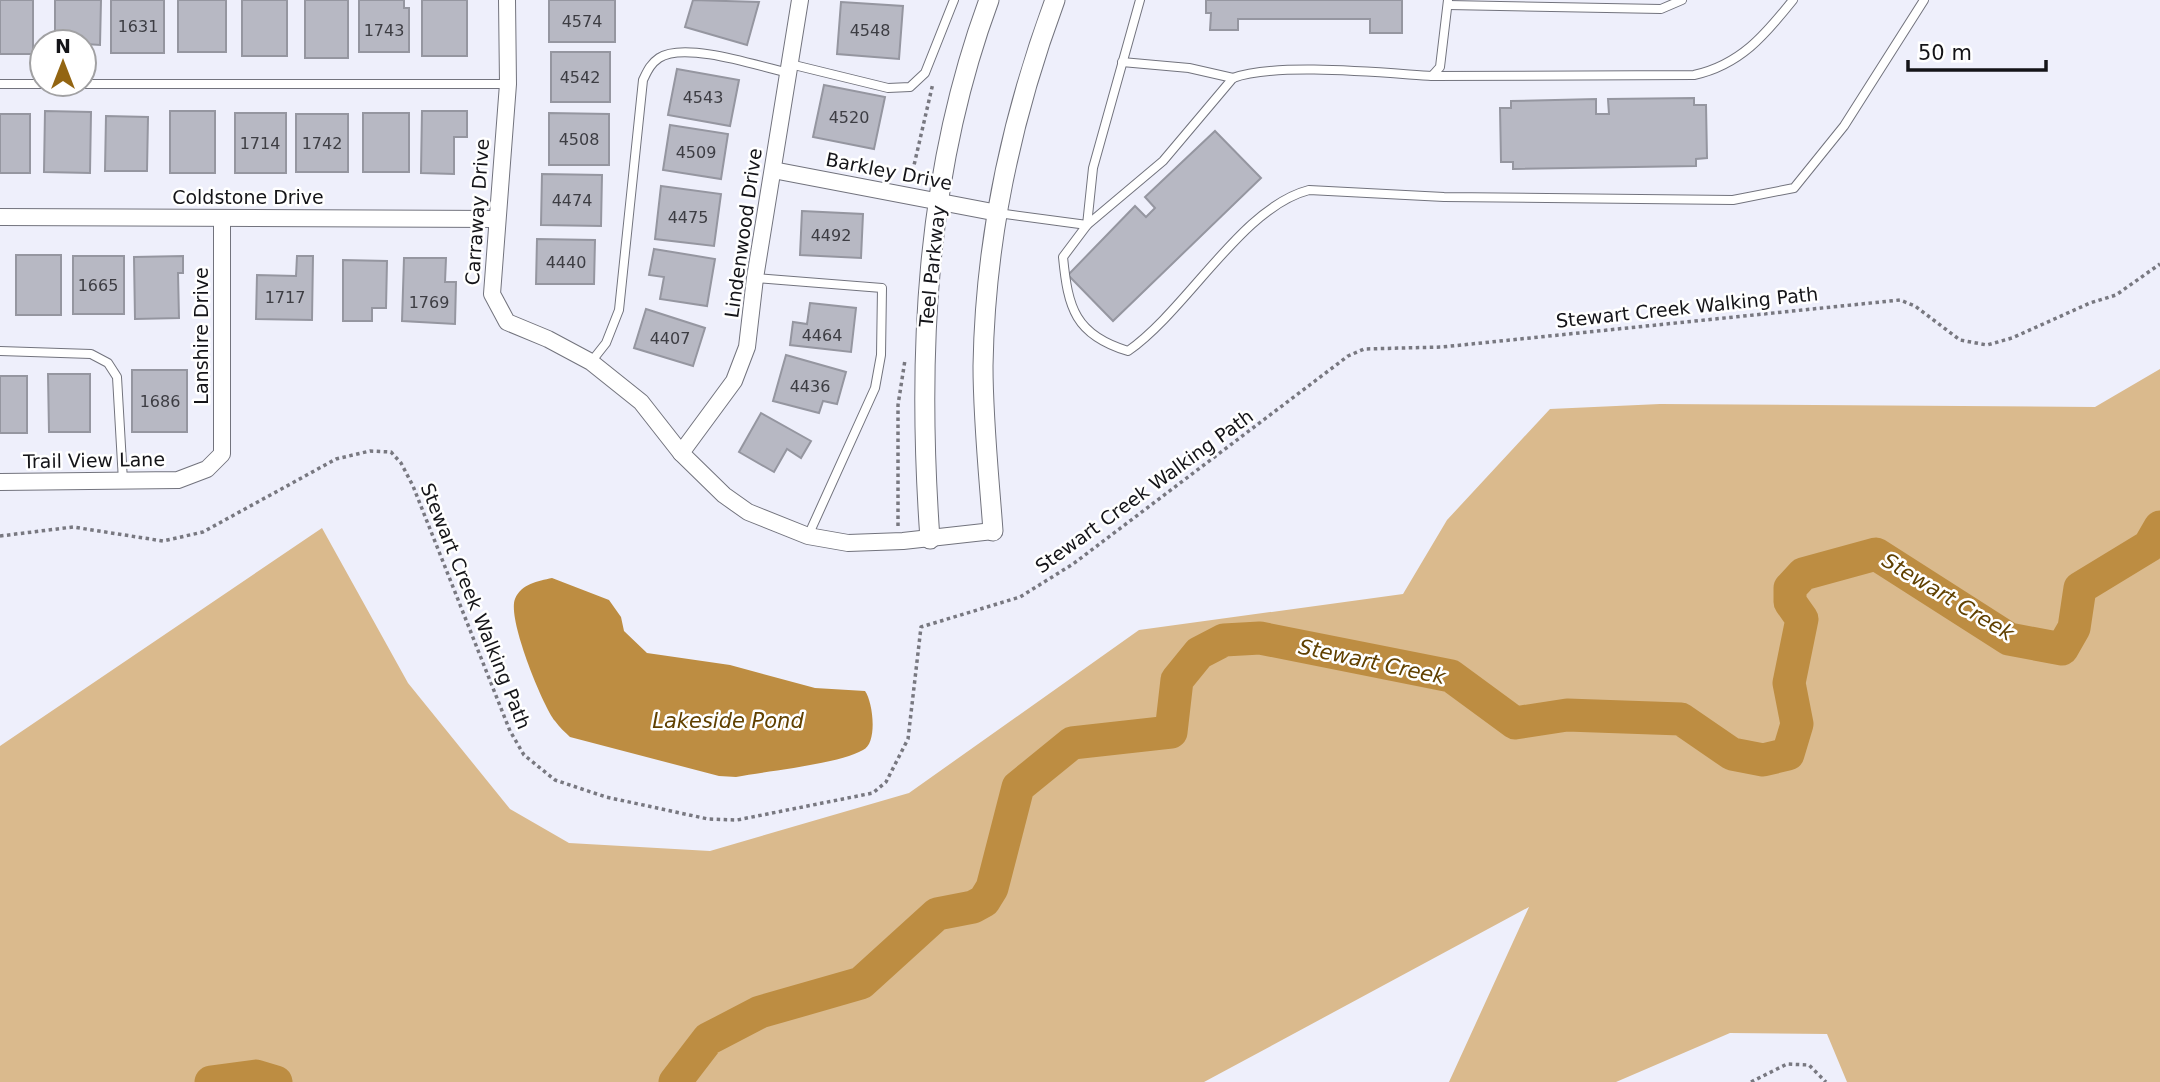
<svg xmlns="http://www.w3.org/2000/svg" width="2160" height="1082" viewBox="0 0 2160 1082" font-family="'DejaVu Sans',sans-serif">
	<rect width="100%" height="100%" fill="#eeeffb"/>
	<polygon fill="#daba8d" points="2160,369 2160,1082 1847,1082 1827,1034 1730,1033 1616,1082 1449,1082 1529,907 1204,1082 0,1082 0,746 322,528 408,683 510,809 569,843 710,851 909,793 1139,630 1403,594 1447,520 1550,409 1660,404 2095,407"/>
	<path fill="#bd8d42" d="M 552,578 L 609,600 L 621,617 L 624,631 L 647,653 L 730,665 L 815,688 L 865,691 C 873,702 878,743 863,750 C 839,764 767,771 736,777 L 719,776 L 570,737 C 565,732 559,727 555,721 C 542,704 507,618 515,599 C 521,584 538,581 552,578 Z"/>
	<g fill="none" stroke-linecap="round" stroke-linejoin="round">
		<g stroke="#bd8d42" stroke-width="33">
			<polyline points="211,1082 256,1076 276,1082"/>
			<polyline points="675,1082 708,1039 760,1012 861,983 937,914 973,907 984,901 992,888 1018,787 1072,743 1171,732 1177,680 1199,653 1224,640 1260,638 1451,676 1515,723 1567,715 1681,719 1732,754 1763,760 1788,754 1797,724 1789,683 1802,619 1790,602 1790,588 1803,574 1876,554 2009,639 2062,649 2074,628 2080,588 2149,546 2160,527"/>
		</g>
	</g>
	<g fill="#b7b8c3" stroke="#9596a0" stroke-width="2">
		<rect x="0" y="0" width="33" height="54"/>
		<polygon points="55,0 101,0 100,45 55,42"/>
		<rect x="111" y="0" width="53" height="53"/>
		<rect x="178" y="0" width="48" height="52"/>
		<rect x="242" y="0" width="45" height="56"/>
		<rect x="305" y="0" width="43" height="58"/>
		<polygon points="359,0 404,0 404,8 409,8 409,52 359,52"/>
		<rect x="422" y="0" width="45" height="56"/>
		<rect x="549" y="0" width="66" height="42"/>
		<polygon points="693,0 759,2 747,45 685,27"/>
		<polygon points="1206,0 1402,0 1402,33 1370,33 1370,19 1238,19 1238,30 1210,30 1211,13 1206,13"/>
		<polygon points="841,2 903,6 899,59 837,54"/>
		<rect x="551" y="52" width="59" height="50"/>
		<polygon points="677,69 739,80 730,126 668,115"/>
		<polygon points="824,85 885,97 874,149 813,137"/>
		<polygon points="1694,98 1694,105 1706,105 1707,158 1696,159 1696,166 1513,169 1513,162 1501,162 1500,108 1511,108 1511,101 1596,99 1596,114 1609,114 1608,99"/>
		<polygon points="45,111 91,112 90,173 44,172"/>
		<rect x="170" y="111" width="45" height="62"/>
		<polygon points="422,111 467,111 467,137 454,137 454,174 421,173"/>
		<rect x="235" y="113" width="51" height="60"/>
		<rect x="363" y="113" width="46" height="59"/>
		<polygon points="549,113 609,114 609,165 549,165"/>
		<rect x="0" y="114" width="30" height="59"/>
		<rect x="296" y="114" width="52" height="58"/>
		<polygon points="106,116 148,117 147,171 105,171"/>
		<polygon points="670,125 728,134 721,179 663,170"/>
		<polygon points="1215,131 1261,178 1113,321 1068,275 1135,206 1146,217 1155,208 1145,197"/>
		<polygon points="542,174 602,175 601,226 541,225"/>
		<polygon points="661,186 721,194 714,246 655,239"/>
		<polygon points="802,211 863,214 861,258 800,255"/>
		<polygon points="537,239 595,240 594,284 536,284"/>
		<polygon points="654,249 715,259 707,306 660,299 664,277 649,275"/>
		<rect x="16" y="255" width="45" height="60"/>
		<rect x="73" y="256" width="51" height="58"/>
		<polygon points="183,256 183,273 178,273 179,318 135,319 134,257"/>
		<polygon points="297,256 313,256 312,320 256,319 257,275 296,276"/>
		<polygon points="404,258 446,258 445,282 456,282 455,324 402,321"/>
		<polygon points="343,260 387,261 386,308 372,308 372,321 343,321"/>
		<polygon points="810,303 856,308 851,352 790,345 793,322 807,324"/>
		<polygon points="646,309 705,328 693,366 634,348"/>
		<polygon points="786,355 846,372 837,404 823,401 819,413 773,401"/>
		<rect x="132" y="370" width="55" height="62"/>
		<polygon points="48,374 90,374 90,432 49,432"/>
		<rect x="0" y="376" width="27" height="57"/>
		<polygon points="761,413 811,441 801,458 787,449 774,472 739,452"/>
	</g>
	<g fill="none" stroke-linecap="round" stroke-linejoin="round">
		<defs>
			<g id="service">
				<path d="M 1448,0 L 1440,67 L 1432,76 C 1384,73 1274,62 1233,78 L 1163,161 L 1087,225 L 1063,257 C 1068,308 1075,335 1128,351 C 1188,309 1242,207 1309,190 L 1444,197 L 1733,200 L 1794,188 L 1844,126 L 1924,0"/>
				<polyline points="1448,5 1661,9 1682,0"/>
				<polyline points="1122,62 1189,68 1233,78"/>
				<polyline points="790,64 888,88 910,87 925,73 954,0"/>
				<path d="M 1432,76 L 1694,75 C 1740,65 1765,35 1793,0"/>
				<polyline points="0,84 42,84"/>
				<polyline points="84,84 508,84"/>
				<polyline points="998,213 1087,225 1093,168 1140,0"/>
				<polyline points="755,278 882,288 881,355 875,388 808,536"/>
				<polyline points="0,351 91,354 108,363 117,377 123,481"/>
				<path d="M 591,362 L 606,343 L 619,310 L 643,80 C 647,72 650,64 659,58 C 684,41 759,66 788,73"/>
			</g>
			<g id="minor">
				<polyline points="507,0 508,84 492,294 507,322 548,339 591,362 641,402 681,453 724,495 748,512 808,536 848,543 903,541 993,531"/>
				<polyline points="773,170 998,213"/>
				<polyline points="0,217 497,219"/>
				<polyline points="681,453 734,381 747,347 755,278 800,0"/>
				<polyline points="0,482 178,480 207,469 222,454 222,219"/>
			</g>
			<g id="tertiary">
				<path d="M 993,531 C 989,476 983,421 983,366 C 985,241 1012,116 1055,0"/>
				<path d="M 930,539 C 917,357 925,173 989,0"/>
			</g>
		</defs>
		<use href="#service" stroke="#72737d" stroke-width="10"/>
		<use href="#minor" stroke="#72737d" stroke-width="18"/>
		<use href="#tertiary" stroke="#72737d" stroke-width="21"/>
		<g stroke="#787880" stroke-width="3.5" stroke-dasharray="3.5 3.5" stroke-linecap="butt">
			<polyline points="918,182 918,178 912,174 933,83"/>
			<polyline points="898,526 898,405 905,360"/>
			<polyline points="0,536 73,527 163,541 203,532 336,459 370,451 391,452 401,463 413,486 510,731 524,755 555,780 606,797 708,819 737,820 873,793 886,782 908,739 921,627 1020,597 1073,564 1348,356 1364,349 1442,347 1900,300 1915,306 1960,340 1987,345 2012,338 2090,303 2116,295 2160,264"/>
			<polyline points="1751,1082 1787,1064 1809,1065 1826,1082"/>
		</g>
		<use href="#service" stroke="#fff" stroke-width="8"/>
		<use href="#minor" stroke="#fff" stroke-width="16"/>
		<use href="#tertiary" stroke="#fff" stroke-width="19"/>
	</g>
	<g text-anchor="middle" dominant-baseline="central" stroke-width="5" stroke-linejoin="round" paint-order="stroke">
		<g font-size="16" fill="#3d3d43">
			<text x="582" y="21">4574</text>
			<text x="138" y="26">1631</text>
			<text x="384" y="30">1743</text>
			<text x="870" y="30">4548</text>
			<text x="580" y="77">4542</text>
			<text x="703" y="97">4543</text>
			<text x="849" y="117">4520</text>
			<text x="579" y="139">4508</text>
			<text x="260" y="143">1714</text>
			<text x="322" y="143">1742</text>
			<text x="696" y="152">4509</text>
			<text x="572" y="200">4474</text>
			<text x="688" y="217">4475</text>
			<text x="831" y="235">4492</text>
			<text x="566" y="262">4440</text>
			<text x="98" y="285">1665</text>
			<text x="285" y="297">1717</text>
			<text x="429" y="302">1769</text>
			<text x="822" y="335">4464</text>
			<text x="670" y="338">4407</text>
			<text x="810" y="386">4436</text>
			<text x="160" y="401">1686</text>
		</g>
		<g font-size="19" fill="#141418" stroke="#fff">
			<text transform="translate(889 171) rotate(11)">Barkley Drive</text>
			<text x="248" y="197">Coldstone Drive</text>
			<text transform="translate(477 212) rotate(-86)">Carraway Drive</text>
			<text transform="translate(743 233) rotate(-82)">Lindenwood Drive</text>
			<text transform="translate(932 266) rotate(-84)">Teel Parkway</text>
			<text transform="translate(1687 307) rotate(-6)">Stewart Creek Walking Path</text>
			<text transform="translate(201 336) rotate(-90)">Lanshire Drive</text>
			<text transform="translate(94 460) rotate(-1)">Trail View Lane</text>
			<text transform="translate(1144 491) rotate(-36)">Stewart Creek Walking Path</text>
			<text transform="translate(476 606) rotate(68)">Stewart Creek Walking Path</text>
		</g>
		<g font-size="21" font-style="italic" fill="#604000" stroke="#fff">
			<text transform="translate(1948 597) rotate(31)">Stewart Creek</text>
			<text transform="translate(1372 662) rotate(12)">Stewart Creek</text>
			<text x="728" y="721">Lakeside Pond</text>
		</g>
	</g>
	<g transform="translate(63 63)"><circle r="33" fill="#ffffff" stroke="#a1a1a3" stroke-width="2"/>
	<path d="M0-5L12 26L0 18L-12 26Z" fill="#936512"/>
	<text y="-10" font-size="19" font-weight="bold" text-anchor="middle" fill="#141418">N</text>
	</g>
	<path d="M1908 60v10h138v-10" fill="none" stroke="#141418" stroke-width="3.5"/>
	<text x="1918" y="60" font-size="21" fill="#141418" stroke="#ffffff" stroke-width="5" paint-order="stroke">50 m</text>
</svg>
